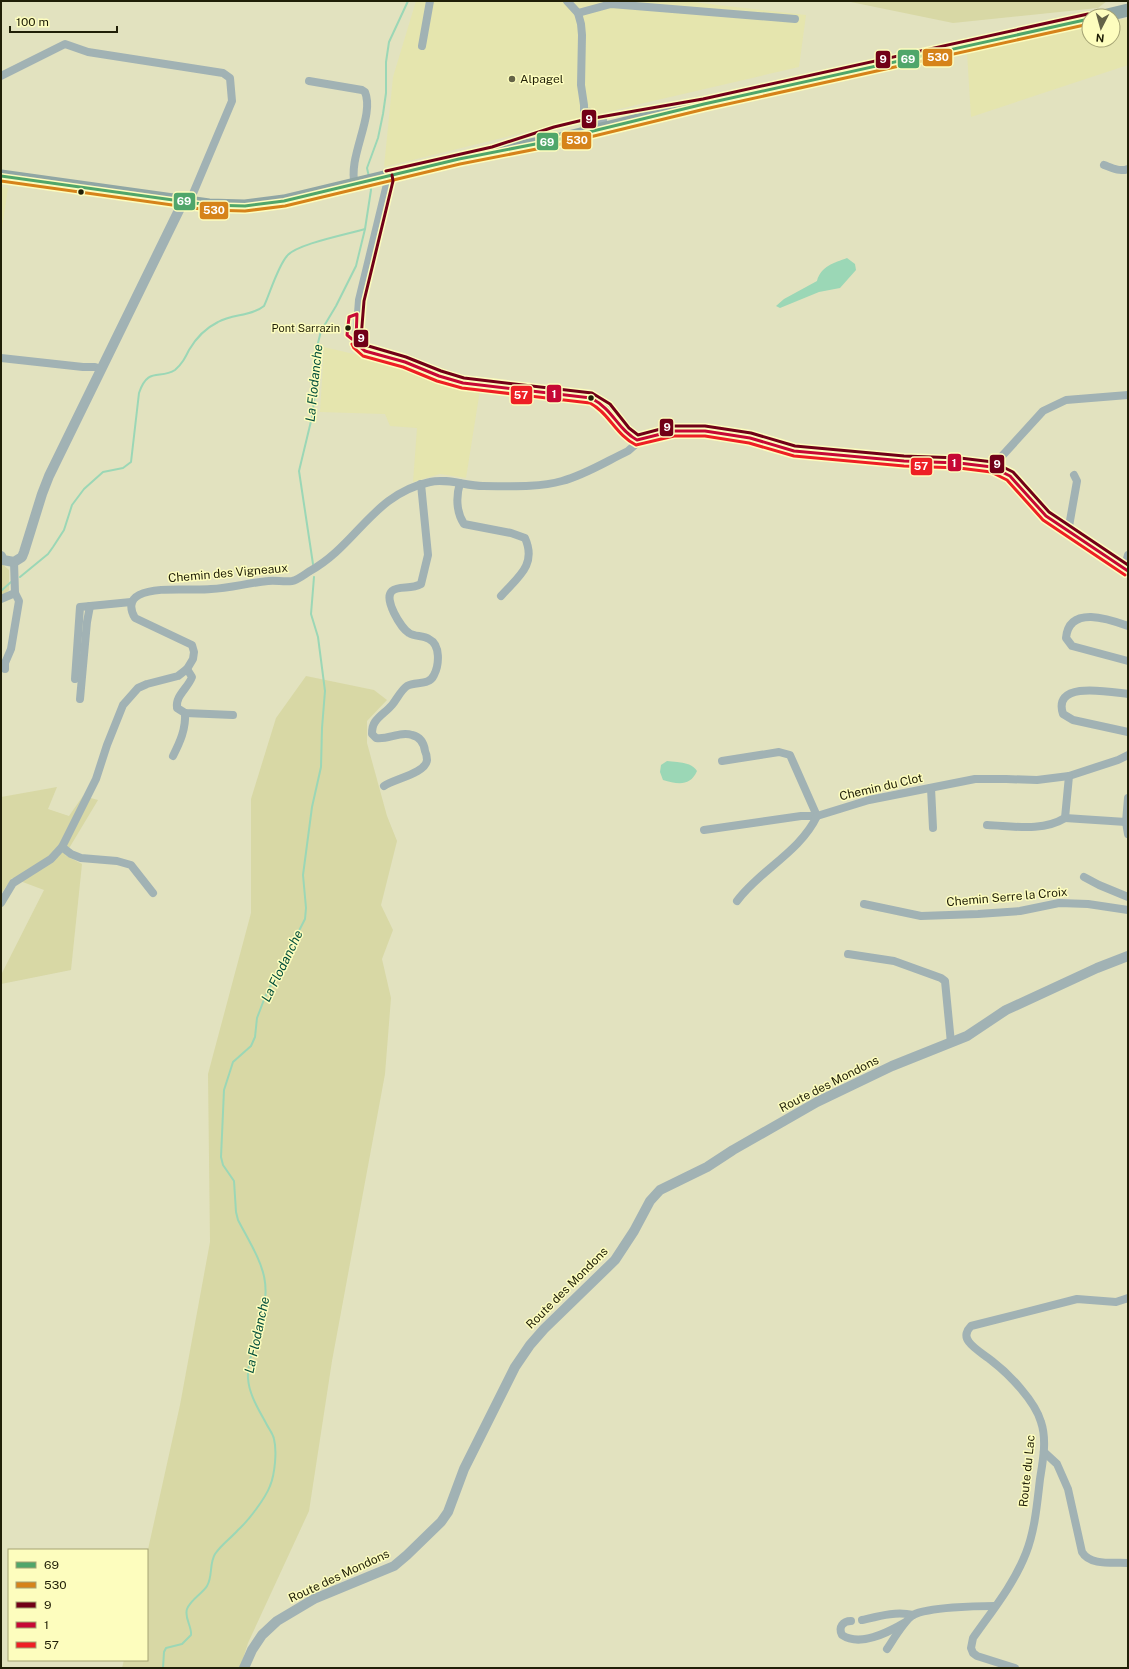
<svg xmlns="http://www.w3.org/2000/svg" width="1129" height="1669" viewBox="0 0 1129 1669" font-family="'Public Sans',sans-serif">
	<rect width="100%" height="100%" fill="#e2e2bf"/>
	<g fill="#e5e5ae">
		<polygon points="416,1 683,1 806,15 799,67 640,104 384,167 393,77"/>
		<polygon points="1128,18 1128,65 971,117 967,52 1089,26 1089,40 1113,40 1113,21"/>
		<polygon points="1,187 8,188 1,236"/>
		<polygon points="324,347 375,359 452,386 480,390 466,478 440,474 413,482 417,428 390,426 385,414 320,412"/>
	</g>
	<g fill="#d8d8a5">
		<polygon points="846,1 1107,1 1098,8 953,23"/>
		<polygon points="1,563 9,570 9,590 1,599"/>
		<polygon points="306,676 374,690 387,700 367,721 367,743 387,816 397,841 381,905 393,930 382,959 391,998 385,1074 332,1361 309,1511 248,1643 240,1668 122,1668 124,1660 147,1660 147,1554 180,1405 210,1242 208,1074 251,913 251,799 276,718"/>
		<polygon points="57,787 48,809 69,816 83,796 98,800 65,855 82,864 71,970 1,984 1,975 44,890 12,878 1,894 1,797"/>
	</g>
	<g fill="#9bd7b6">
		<path d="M 847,258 L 855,264 L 856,270 L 840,288 L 819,292 L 780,308 L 776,306 L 784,299 L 817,281 C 821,266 834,263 847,258 Z"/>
		<path d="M 667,761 C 677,762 692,762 697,771 C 690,787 677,784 663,780 L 660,772 L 661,765 Z"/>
	</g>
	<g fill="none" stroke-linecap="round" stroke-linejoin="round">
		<g stroke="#9bd7b6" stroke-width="2">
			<polyline points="369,177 367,168 378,138 383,114 386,93 386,62 389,42 408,1"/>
			<polyline points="313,564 299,471 312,417 316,386 317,347 321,331 336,306 356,266 365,229 371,190 370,185"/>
			<path d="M 20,577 L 48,554 L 53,547 L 64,530 L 72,505 L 84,489 L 103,472 L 123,468 L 131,462 L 139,393 C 148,366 160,380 175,370 C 182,364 185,358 189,350 C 196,338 206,328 218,322 C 232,314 252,316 264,306 C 270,293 278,266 287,256 C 296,244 349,234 365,229"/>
			<polyline points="1,591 11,582"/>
			<path d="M 163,1668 L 164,1652 L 166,1648 L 182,1644 L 191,1635 C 192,1626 184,1618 187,1609 C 191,1599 202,1594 207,1586 C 213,1576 209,1564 215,1554 C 222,1544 230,1539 238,1530 C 248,1521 265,1499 270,1486 C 275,1474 277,1451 274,1439 C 273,1434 269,1429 267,1425 C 259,1410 249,1395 248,1378 C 247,1364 255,1341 259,1328 C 275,1279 260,1262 238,1220 L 236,1212 L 234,1181 L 223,1165 L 221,1157 L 224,1090 L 233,1062 L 251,1046 L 255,1037 L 257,1018 L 265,997 L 305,919 L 306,908 L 303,875 L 312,807 L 321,767 L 322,728 L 325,691 L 318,637 L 311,614 L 314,577"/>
		</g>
		<g stroke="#a1b2b4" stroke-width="8">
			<polyline points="567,1 578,13 581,24 582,35 581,85 584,105 584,125 586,127 595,129"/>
			<polyline points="578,13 611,4 795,19"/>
			<polyline points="422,46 430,1"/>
			<polyline points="1,76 65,44 88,52 223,73 230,78 232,101 189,203"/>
			<path d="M 309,81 L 362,90 L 365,92 C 375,116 347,158 355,185"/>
			<polyline points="589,112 595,118 603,121"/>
			<polyline points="585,130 590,129 591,123 590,115"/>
			<path d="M 1104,165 C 1112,168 1119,172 1128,169"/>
			<path d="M 387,176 L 388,180 L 359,300 L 356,339 L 361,349 L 405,362 L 439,376 L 463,383 L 591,398 C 617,408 617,432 637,440 L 673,431 L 705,431 L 750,438 L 794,451 L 904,461 L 959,463 L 992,467 L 1000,470 L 1010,476 L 1046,516 L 1068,532 L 1128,571"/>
			<polyline points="1,358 83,367 95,367 101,369"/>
			<polyline points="992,467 1043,411 1066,400 1128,395"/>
			<path d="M 460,483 C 456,496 456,512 464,524 L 511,533 L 525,538 C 537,565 518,577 501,596"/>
			<polyline points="1068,532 1077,481 1074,475"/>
			<polyline points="1124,569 1128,555"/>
			<polyline points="1,599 15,593"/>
			<path d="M 1128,626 C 1109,619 1069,605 1066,638 L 1072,646 L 1128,661"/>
			<polyline points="5,669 5,663 11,649 19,601 15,593 14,562"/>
			<path d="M 187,669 L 192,677 C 188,688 175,696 177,708 L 185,713 L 233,715"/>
			<polyline points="75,679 80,607 131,602"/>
			<path d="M 1128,694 C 1110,692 1052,680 1063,714 L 1073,720 L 1128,732"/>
			<polyline points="80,699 87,622 90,606"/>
			<path d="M 173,756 C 180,742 186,729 185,713"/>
			<path d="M 384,786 C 394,779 426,773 427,760 C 427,757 426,753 425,751 C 424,743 420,737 412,735 C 400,731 388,740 376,738 L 372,734 C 372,730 372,726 375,722 C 379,716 387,711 392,705 C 397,699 401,690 407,686 C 416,681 429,686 434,675 C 439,665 441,645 429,639 C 423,635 415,637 409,633 C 401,628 383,599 392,591 C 399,585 411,590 421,584 L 428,555 L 421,484"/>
			<polyline points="931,788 933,828"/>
			<polyline points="1128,798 1126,822 1128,834"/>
			<polyline points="1065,818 1126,822"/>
			<path d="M 987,825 C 1013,826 1042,832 1065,818 L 1069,776 L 1118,760 L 1128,755"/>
			<polyline points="704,830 801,816 817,816 790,755 779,752 722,761"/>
			<polyline points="62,847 71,854 81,858 117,861 131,865 153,893"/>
			<polyline points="1084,877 1099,885 1128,897"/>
			<path d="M 737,901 C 760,870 800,852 817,816 L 869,800 L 975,779 L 1006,779 L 1037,780 L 1069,776"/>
			<path d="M 1,903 L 13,883 L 51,859 L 62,847 L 96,779 L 107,745 L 123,705 L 138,688 L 147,684 L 178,676 L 187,669 L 193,659 L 194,652 L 192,645 L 135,618 C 130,610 129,600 139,595 C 157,586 190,591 211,589 C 230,588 248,583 268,581 C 275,580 284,582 292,581 C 298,580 305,574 310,571 C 357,545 373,494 430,482 C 447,478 466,486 483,486 C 509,486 537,488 562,481 C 585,475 607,461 628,451 L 636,444 L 637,440"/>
			<polyline points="864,904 921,916 978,914 1020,911 1059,903 1088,904 1128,910"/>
			<polyline points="848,954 894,961 941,978 945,981 951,1043"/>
			<path d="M 1044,1452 L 1057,1464 L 1068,1489 L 1082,1552 C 1090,1566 1114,1562 1128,1563"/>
			<path d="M 862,1620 C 879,1616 896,1611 913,1615"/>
			<path d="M 851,1621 C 843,1621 838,1627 842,1635 C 860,1647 887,1633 904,1623"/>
			<path d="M 887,1649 C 893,1640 904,1621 913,1615 C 928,1607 977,1606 995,1606"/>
			<path d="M 1015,1668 L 977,1656 L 973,1653 L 971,1648 L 973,1638 C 992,1611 1014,1584 1026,1553 C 1035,1530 1037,1504 1040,1479 C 1043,1460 1047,1440 1041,1422 C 1035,1401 1009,1374 992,1361 C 985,1355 974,1349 969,1342 C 964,1336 967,1330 971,1326 L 1077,1299 L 1116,1302 L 1128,1298"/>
		</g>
		<g stroke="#a1b2b4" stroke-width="10">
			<polyline points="1,556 3,560 14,562 22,557 24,552 42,494 49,476 183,202"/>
			<polyline points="244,1668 252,1650 262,1635 277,1621 314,1599 394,1566 407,1555 441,1522 448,1512 464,1469 515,1367 530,1345 544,1329 615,1260 634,1231 650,1201 660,1190 707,1167 733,1150 817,1102 892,1066 967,1036 1006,1010 1097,968 1128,956"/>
		</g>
		<g stroke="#90a6a4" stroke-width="13">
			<polyline points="1103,16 1128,10"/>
			<polyline points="1,176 209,205 245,206 284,201 459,159 556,140 704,104 912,57 1089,19"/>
		</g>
		<defs>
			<polyline id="bus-1" points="1,176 209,205 245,206 284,201 459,159 556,140 704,104 1089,19"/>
			<polyline id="bus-2" points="1,181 208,210 245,211 285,206 460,164 557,145 705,109 1089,24"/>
			<g id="bus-3">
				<polyline points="386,171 492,147 554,127 583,120 703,99 1088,14"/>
				<polyline points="392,175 393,181 364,301 361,338 365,345 406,357 441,371 464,378 592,393 610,404 629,428 638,435 672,426 705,426 751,433 795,446 904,456 960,458 993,462 1013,472 1049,512 1128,565"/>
			</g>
			<g id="bus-4">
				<polygon points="357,314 356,339 352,339 347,335 349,317"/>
				<path d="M 356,339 L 358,345 L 365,351 L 405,362 L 439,376 L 463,383 L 591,398 C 614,410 617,429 637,440 L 673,431 L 705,431 L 750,438 L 794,451 L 904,461 L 959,463 L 992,467 L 1010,476 L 1046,516 L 1128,571"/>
			</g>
			<path id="bus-5" d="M 352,344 L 354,348 L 363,356 L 403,367 L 437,381 L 462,388 L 590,403 C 609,413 616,435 636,445 L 674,436 L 705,436 L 749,443 L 794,456 L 904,466 L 959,468 L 991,472 L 1007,480 L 1043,520 L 1125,575"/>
		</defs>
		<use href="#bus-1" stroke="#fdfdbe" stroke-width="6"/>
		<use href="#bus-2" stroke="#fdfdbe" stroke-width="6"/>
		<use href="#bus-3" stroke="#fdfdbe" stroke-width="6"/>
		<use href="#bus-4" stroke="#fdfdbe" stroke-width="6"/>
		<use href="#bus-5" stroke="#fdfdbe" stroke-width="6"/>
		<use href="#bus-1" stroke="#50a66a" stroke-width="3"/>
		<use href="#bus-2" stroke="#d6831a" stroke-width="3"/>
		<use href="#bus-3" stroke="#710017" stroke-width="3"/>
		<use href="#bus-4" stroke="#c60835" stroke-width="3"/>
		<use href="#bus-5" stroke="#ee1f24" stroke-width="3"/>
	</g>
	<circle fill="#646347" stroke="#fdfdbe" stroke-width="1.5" cx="512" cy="79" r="4"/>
	<g fill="#201f07" stroke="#fdfdbe" stroke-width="1.5">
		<circle cx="81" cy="192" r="3.5"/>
		<circle cx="348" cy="328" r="3.5"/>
		<circle cx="591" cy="398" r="3.5"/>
	</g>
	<g text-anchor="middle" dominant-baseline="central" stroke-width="3" stroke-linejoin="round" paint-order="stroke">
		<g font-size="11" fill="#201f07" stroke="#fdfdbe" text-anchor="end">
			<text x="340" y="328">Pont Sarrazin</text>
		</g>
		<g font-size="12" fill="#201f07" stroke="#fdfdbe" text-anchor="start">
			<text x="520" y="79">Alpagel</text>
		</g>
		<g font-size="12" fill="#201f07" stroke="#fdfdbe">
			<text transform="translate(228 573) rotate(-5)">Chemin des Vigneaux</text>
			<text transform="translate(881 787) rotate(-13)">Chemin du Clot</text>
			<text transform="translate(1007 897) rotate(-5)">Chemin Serre la Croix</text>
			<text transform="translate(829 1084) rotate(-27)">Route des Mondons</text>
			<text transform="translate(567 1288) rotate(-45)">Route des Mondons</text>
			<text transform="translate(1027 1471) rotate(-84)">Route du Lac</text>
			<text transform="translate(339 1576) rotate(-25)">Route des Mondons</text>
		</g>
		<g font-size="13" font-style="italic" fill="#034f3b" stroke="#fdfdbe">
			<text transform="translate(314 383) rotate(-84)">La Flodanche</text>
			<text transform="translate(282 966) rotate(-64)">La Flodanche</text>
			<text transform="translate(257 1335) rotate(-78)">La Flodanche</text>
		</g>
	</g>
	<g stroke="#fdfdbe" stroke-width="1.5">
		<rect x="922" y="48" width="31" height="19" rx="4" fill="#d6831a"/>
		<rect x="897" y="49" width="23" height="20" rx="4" fill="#50a66a"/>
		<rect x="875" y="50" width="16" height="19" rx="4" fill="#710017"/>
		<rect x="581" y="109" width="16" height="20" rx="4" fill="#710017"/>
		<rect x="561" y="131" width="31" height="19" rx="4" fill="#d6831a"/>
		<rect x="536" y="132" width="23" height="19" rx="4" fill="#50a66a"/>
		<rect x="173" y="192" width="23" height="19" rx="4" fill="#50a66a"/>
		<rect x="199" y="201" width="30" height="19" rx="4" fill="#d6831a"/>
		<rect x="353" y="329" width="16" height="19" rx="4" fill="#710017"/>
		<rect x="546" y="384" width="16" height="19" rx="4" fill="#c60835"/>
		<rect x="510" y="385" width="23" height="20" rx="4" fill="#ee1f24"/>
		<rect x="659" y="418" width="15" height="19" rx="4" fill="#710017"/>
		<rect x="947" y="453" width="15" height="19" rx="4" fill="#c60835"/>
		<rect x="989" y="454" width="16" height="20" rx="4" fill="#710017"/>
		<rect x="910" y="457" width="23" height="19" rx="4" fill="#ee1f24"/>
	</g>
	<g font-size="11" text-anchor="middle" font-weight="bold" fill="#fff">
		<text x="938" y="61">530</text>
		<text x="908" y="63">69</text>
		<text x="883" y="63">9</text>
		<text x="589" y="123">9</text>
		<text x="577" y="144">530</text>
		<text x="547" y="146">69</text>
		<text x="184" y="205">69</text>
		<text x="214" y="214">530</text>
		<text x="361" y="342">9</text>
		<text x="554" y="398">1</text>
		<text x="521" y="399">57</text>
		<text x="667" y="431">9</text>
		<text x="954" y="467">1</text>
		<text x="997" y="468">9</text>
		<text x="921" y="470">57</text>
	</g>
	<rect width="1129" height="1669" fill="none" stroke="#201f07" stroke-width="4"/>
	<rect x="8" y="1549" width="140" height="112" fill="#fdfdbe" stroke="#a5a475"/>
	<rect x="16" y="1562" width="20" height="6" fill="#50a66a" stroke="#a5a475"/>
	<text x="44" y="1569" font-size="12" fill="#201f07">69</text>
	<rect x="16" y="1582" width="20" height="6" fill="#d6831a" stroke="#a5a475"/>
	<text x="44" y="1589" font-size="12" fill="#201f07">530</text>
	<rect x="16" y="1602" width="20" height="6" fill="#710017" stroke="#a5a475"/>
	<text x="44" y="1609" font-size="12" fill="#201f07">9</text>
	<rect x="16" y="1622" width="20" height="6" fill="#c60835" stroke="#a5a475"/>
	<text x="44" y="1629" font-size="12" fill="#201f07">1</text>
	<rect x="16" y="1642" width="20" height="6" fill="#ee1f24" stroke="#a5a475"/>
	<text x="44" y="1649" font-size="12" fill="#201f07">57</text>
	<g transform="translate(1101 28) rotate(186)"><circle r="19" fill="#fdfdbe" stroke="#a5a475"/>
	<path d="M0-3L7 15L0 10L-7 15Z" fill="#646347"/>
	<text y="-6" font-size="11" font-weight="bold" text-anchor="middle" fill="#201f07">N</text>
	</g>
	<path d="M10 26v6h107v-6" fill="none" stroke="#201f07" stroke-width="2"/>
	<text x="16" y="26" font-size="12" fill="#201f07" stroke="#fdfdbe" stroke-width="3" paint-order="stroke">100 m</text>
</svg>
